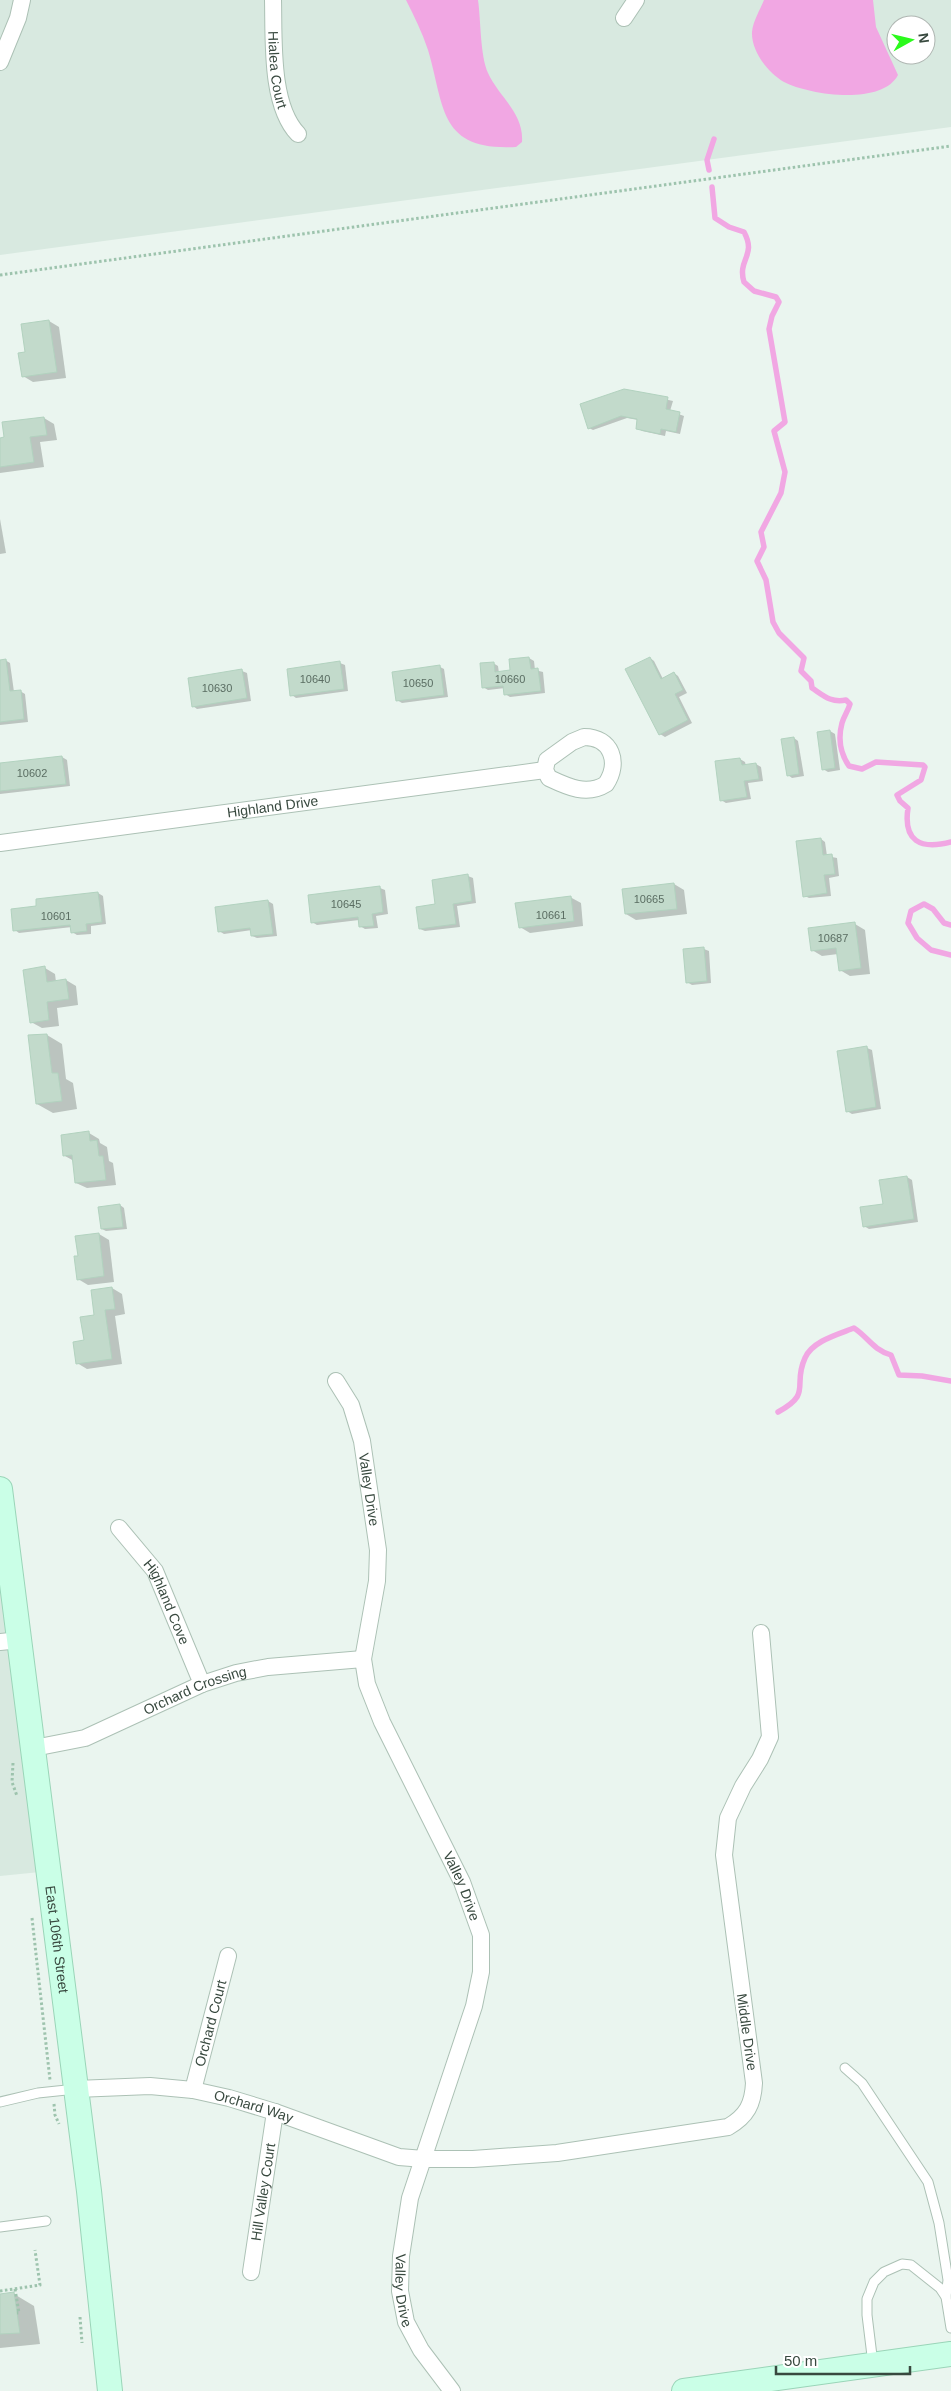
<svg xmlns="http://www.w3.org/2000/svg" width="951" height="2391" viewBox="0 0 951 2391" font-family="Arial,sans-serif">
	<rect width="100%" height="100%" fill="#eaf5ef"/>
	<g fill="#d8e9e0" fill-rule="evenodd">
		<path d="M 0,0 L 951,0 L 951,127 L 0,255 ZM 896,25 L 926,25 L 926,55 L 896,55 Z"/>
		<polygon points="0,1581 40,1872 0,1876"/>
	</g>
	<g fill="#f1a7e3">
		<path d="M 406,0 L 478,0 C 481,21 480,55 488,73 C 499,97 524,113 522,142 L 516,147 C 438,151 445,107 428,50 C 422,32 414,16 406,0 Z"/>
		<path d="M 764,0 L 873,0 L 876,27 L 898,75 C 882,106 809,95 784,82 C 768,73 751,51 752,32 C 753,21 760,10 764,0 Z"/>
	</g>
	<g fill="#0003">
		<polygon points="49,321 59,327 66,378 33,382 23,376 27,353"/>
		<polygon points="624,390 673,401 670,411 684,416 680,434 666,431 665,436 642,431 637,428 638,420 627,418 593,430 589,428"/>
		<polygon points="44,418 54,424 57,440 40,442 44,467 0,473 0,439 6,438 4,423"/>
		<polygon points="0,519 6,553 0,554"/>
		<polygon points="529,658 534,661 535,670 543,672 545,693 510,697 505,694 505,688 488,690 483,687 493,663 498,666 499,673 512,671"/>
		<polygon points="650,658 654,661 663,679 674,673 678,676 687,693 679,697 692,723 665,737 660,734"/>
		<polygon points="5,660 10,663 14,692 20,691 25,694 28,722 0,725 0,661"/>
		<polygon points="340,663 345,665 348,691 296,698 292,695"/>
		<polygon points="440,667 444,669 448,697 402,703 397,700"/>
		<polygon points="242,671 247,673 251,701 197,709 193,706"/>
		<polygon points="830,731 835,734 840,770 828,772 823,769"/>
		<polygon points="794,738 798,741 804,776 792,778 788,775"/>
		<polygon points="62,757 67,760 70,786 0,794 0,765"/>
		<polygon points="740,759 745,762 746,766 756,764 761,767 763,781 748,783 751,799 726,803 721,800"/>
		<polygon points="821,839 825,842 827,856 837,858 839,876 829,878 831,896 809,898 805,896"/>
		<polygon points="468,876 473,878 476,903 457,906 460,927 425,931 420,929 436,905"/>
		<polygon points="674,884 684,890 687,914 636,920 626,914"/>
		<polygon points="380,888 385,890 388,914 376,916 378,928 365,929 360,926 359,920 317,925 312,922"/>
		<polygon points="98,893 103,896 106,924 91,926 91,934 77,935 72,932 72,927 19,933 15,930 38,907"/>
		<polygon points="570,897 581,903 583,926 530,933 520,927"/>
		<polygon points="268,901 273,904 277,936 257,938 252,936 252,930 224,934 219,931 216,908"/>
		<polygon points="855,924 865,930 870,974 850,976 840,970 838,954 822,956 812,950"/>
		<polygon points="704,949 709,951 711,983 692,985 687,982"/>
		<polygon points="45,968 55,974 56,982 66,980 76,986 78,1005 57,1008 59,1026 42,1028 31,1022"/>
		<polygon points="47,1035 62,1044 66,1079 73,1083 77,1109 53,1113 37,1104"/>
		<polygon points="867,1048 872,1050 881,1109 852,1114 847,1111"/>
		<polygon points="89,1133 99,1139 100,1143 107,1147 109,1161 113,1163 116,1185 87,1188 76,1183 74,1161 65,1156"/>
		<polygon points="907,1177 912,1180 918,1222 869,1229 864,1226"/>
		<polygon points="120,1205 124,1208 127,1229 106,1231 102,1229"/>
		<polygon points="99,1234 109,1240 114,1282 88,1285 78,1279 79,1257"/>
		<polygon points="112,1288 122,1294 125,1314 115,1316 122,1364 87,1369 77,1363 95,1316"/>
		<polygon points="14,2294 34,2306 40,2344 0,2348 0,2295"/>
	</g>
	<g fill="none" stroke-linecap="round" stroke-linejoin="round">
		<g stroke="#f1a7e3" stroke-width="5.5">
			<polyline points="709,170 707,160 714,139"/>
			<path d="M 712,187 L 715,218 L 729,227 L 744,232 C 757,256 737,259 744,282 L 754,291 L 776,297 L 779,302 L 772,316 L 769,329 L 785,422 L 774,431 L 785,472 L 781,493 L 761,532 L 764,547 L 757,561 L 766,580 L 773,622 L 779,633 L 804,658 L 801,671 L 811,681 L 812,688 C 824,696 831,703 846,700 L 850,704 C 848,711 844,716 842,723 C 838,738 840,753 849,766 L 862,769 L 876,762 L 923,765 L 925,767 L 921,780 L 897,795 L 900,801 L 908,808 C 903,841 920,850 951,842"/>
			<polyline points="951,925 944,923 933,909 924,904 911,911 908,923 917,938 931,950 951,955"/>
			<path d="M 778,1412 C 813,1393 792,1386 805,1358 C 812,1341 839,1334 854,1328 C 869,1338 872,1349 891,1355 L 899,1375 L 922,1376 L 951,1381"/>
		</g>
	</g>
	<g fill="#c2dacb" stroke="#b2d2bf">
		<polygon points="49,320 57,372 22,377 18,353 25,352 21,324"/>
		<polygon points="624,389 668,397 666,409 680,412 676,432 661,429 660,434 636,429 637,419 621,416 588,429 580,404"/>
		<polygon points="44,417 47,435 30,437 34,462 0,467 0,438 4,437 2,422"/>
		<polygon points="529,657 531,669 538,668 541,691 504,695 503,686 482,688 480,663 494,662 495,672 510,670 509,659"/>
		<polygon points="650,657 661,679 674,672 683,690 675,694 688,720 659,735 625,669"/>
		<polygon points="6,659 10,691 21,690 24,719 0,722 0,660"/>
		<polygon points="340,661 344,689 290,696 287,669"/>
		<polygon points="440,665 444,695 396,701 392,672"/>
		<polygon points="242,669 247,698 192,707 188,678"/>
		<polygon points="830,730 835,768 822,770 817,732"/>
		<polygon points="794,737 799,774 787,776 781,739"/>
		<polygon points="62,756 66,784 0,791 0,763"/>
		<polygon points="740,758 742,765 756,763 759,779 744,781 747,797 720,801 715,761"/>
		<polygon points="821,838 823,855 832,854 835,874 824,875 827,893 803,897 796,841"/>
		<polygon points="468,874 472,901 453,904 456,924 419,929 416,907 435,904 432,880"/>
		<polygon points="674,883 677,909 625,914 622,889"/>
		<polygon points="380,886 383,912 372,914 374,926 359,927 358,917 311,923 308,895"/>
		<polygon points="98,892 102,922 86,924 87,931 71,933 70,925 13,931 11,909 36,906 36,899"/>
		<polygon points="571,896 574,921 519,928 515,903"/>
		<polygon points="268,900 273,934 251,936 250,928 218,932 215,907"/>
		<polygon points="855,922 861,968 839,971 836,948 811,951 808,928"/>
		<polygon points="704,947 707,981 686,983 683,949"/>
		<polygon points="45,966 47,982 66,979 69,999 47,1002 49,1020 30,1023 23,970"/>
		<polygon points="47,1034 52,1073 58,1073 62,1101 36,1104 28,1035"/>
		<polygon points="867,1046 876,1107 846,1112 837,1051"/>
		<polygon points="89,1131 90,1141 97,1140 99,1156 103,1156 106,1180 75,1183 72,1155 63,1156 61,1135"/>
		<polygon points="907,1176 914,1219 863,1227 860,1207 883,1204 879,1180"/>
		<polygon points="120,1204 123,1227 101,1229 98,1207"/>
		<polygon points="99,1233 104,1276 77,1280 74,1256 78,1256 75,1236"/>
		<polygon points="112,1287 115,1309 105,1310 112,1359 76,1364 73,1342 84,1340 80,1317 94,1315 91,1290"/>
		<polygon points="14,2292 20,2333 0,2334 0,2294"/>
	</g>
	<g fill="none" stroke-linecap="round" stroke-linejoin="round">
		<defs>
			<g id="lane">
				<polyline points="845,2068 862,2083 928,2182 939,2223 948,2280 946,2297"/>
				<polyline points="0,2102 38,2093 76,2089"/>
				<polyline points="0,2227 46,2221"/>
				<polyline points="873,2364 867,2315 867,2299 874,2282 884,2272 902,2264 911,2265 940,2288 946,2297 951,2328"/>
			</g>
			<g id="street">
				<path id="s1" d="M 273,0 C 274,39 270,105 298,134"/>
				<polyline points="624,18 636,0"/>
				<polyline points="0,62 18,18 22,0"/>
				<path d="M 584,737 C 612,737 620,763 606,784 C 587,796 568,787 549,778 L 545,770 L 547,760 L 572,742 Z"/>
				<path id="s2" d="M 0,843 L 545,770"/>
				<path id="s3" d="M 336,1381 L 351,1405 L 362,1441 L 378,1550 L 377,1581 L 363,1659 L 367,1684 L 382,1722 L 462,1882 L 481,1935 L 481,1972 L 474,2006 L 410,2198 L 401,2256 L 400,2291 L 406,2322 L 421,2350 L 452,2391"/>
				<path id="s4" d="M 119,1528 L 155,1571 L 202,1684"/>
				<polyline points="0,1642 20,1640"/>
				<path id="s5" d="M 34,1748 L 85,1738 L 202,1684 L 236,1673 L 268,1667 L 363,1659"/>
				<path id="s6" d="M 76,2089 L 150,2086 L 193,2090 L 229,2098 L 275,2112 L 399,2157 L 424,2159 L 473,2159 L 557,2153 L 728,2127 C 747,2116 753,2104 754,2083 L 724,1855 L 728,1818 L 743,1786 L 760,1759 L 770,1737 L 761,1633"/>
				<path id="s7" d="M 193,2090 L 228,1956"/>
				<path id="s8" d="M 251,2272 L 275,2112"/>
			</g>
			<g id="secondary">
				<path id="s9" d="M 0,1489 L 89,2191 L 110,2391"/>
				<polyline points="684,2391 951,2354"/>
			</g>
		</defs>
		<use href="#lane" stroke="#acc1b5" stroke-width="11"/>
		<use href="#street" stroke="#acc1b5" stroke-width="18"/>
		<use href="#secondary" stroke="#9ad5b8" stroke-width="26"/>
		<g stroke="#9dc3ad" stroke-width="3" stroke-dasharray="2.5 2.5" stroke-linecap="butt">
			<polyline points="0,275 951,146"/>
			<polyline points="13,1763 12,1782 17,1796"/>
			<polyline points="32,1918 50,2080"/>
			<polyline points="54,2104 55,2115 59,2124"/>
			<polyline points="15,2289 19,2313 17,2313"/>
			<polyline points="0,2291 40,2285 35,2250"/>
			<polyline points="80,2317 82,2343"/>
		</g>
		<use href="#lane" stroke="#fff" stroke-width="9"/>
		<use href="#street" stroke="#fff" stroke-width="16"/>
		<use href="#secondary" stroke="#caffe7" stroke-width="24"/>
	</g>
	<g text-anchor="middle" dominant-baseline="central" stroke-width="5" stroke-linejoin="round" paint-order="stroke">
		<g font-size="11" fill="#5a6d62">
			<text x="315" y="679">10640</text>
			<text x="510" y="679">10660</text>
			<text x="418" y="683">10650</text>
			<text x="217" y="688">10630</text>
			<text x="32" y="773">10602</text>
			<text x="649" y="899">10665</text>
			<text x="346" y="904">10645</text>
			<text x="551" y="915">10661</text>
			<text x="56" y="916">10601</text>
			<text x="833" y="938">10687</text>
		</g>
		<g font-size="14" fill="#38493f" stroke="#fff">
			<text stroke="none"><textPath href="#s1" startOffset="70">Hialea Court</textPath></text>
			<text stroke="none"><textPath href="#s2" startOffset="275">Highland Drive</textPath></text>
			<text stroke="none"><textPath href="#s3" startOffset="115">Valley Drive</textPath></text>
			<text stroke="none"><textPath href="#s4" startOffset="89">Highland Cove</textPath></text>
			<text stroke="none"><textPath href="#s5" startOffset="172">Orchard Crossing</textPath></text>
			<text stroke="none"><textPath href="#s3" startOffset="535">Valley Drive</textPath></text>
			<text stroke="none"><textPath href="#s9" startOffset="454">East 106th Street</textPath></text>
			<text stroke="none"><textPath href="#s7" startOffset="69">Orchard Court</textPath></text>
			<text transform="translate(747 2032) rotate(82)">Middle Drive</text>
			<text stroke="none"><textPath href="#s6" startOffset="180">Orchard Way</textPath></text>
			<text stroke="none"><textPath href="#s8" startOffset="81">Hill Valley Court</textPath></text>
			<text stroke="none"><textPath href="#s3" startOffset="955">Valley Drive</textPath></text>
		</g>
	</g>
	<g transform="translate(911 40) rotate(82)"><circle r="24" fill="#ffffff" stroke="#afb6b2"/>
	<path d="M0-4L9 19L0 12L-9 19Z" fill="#2bfa1c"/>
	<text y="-8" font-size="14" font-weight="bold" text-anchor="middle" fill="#38493f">N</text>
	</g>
	<path d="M776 2366v8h134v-8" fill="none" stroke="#38493f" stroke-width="2.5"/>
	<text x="784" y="2366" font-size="15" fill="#38493f" stroke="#ffffff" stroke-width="4" paint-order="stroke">50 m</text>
</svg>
